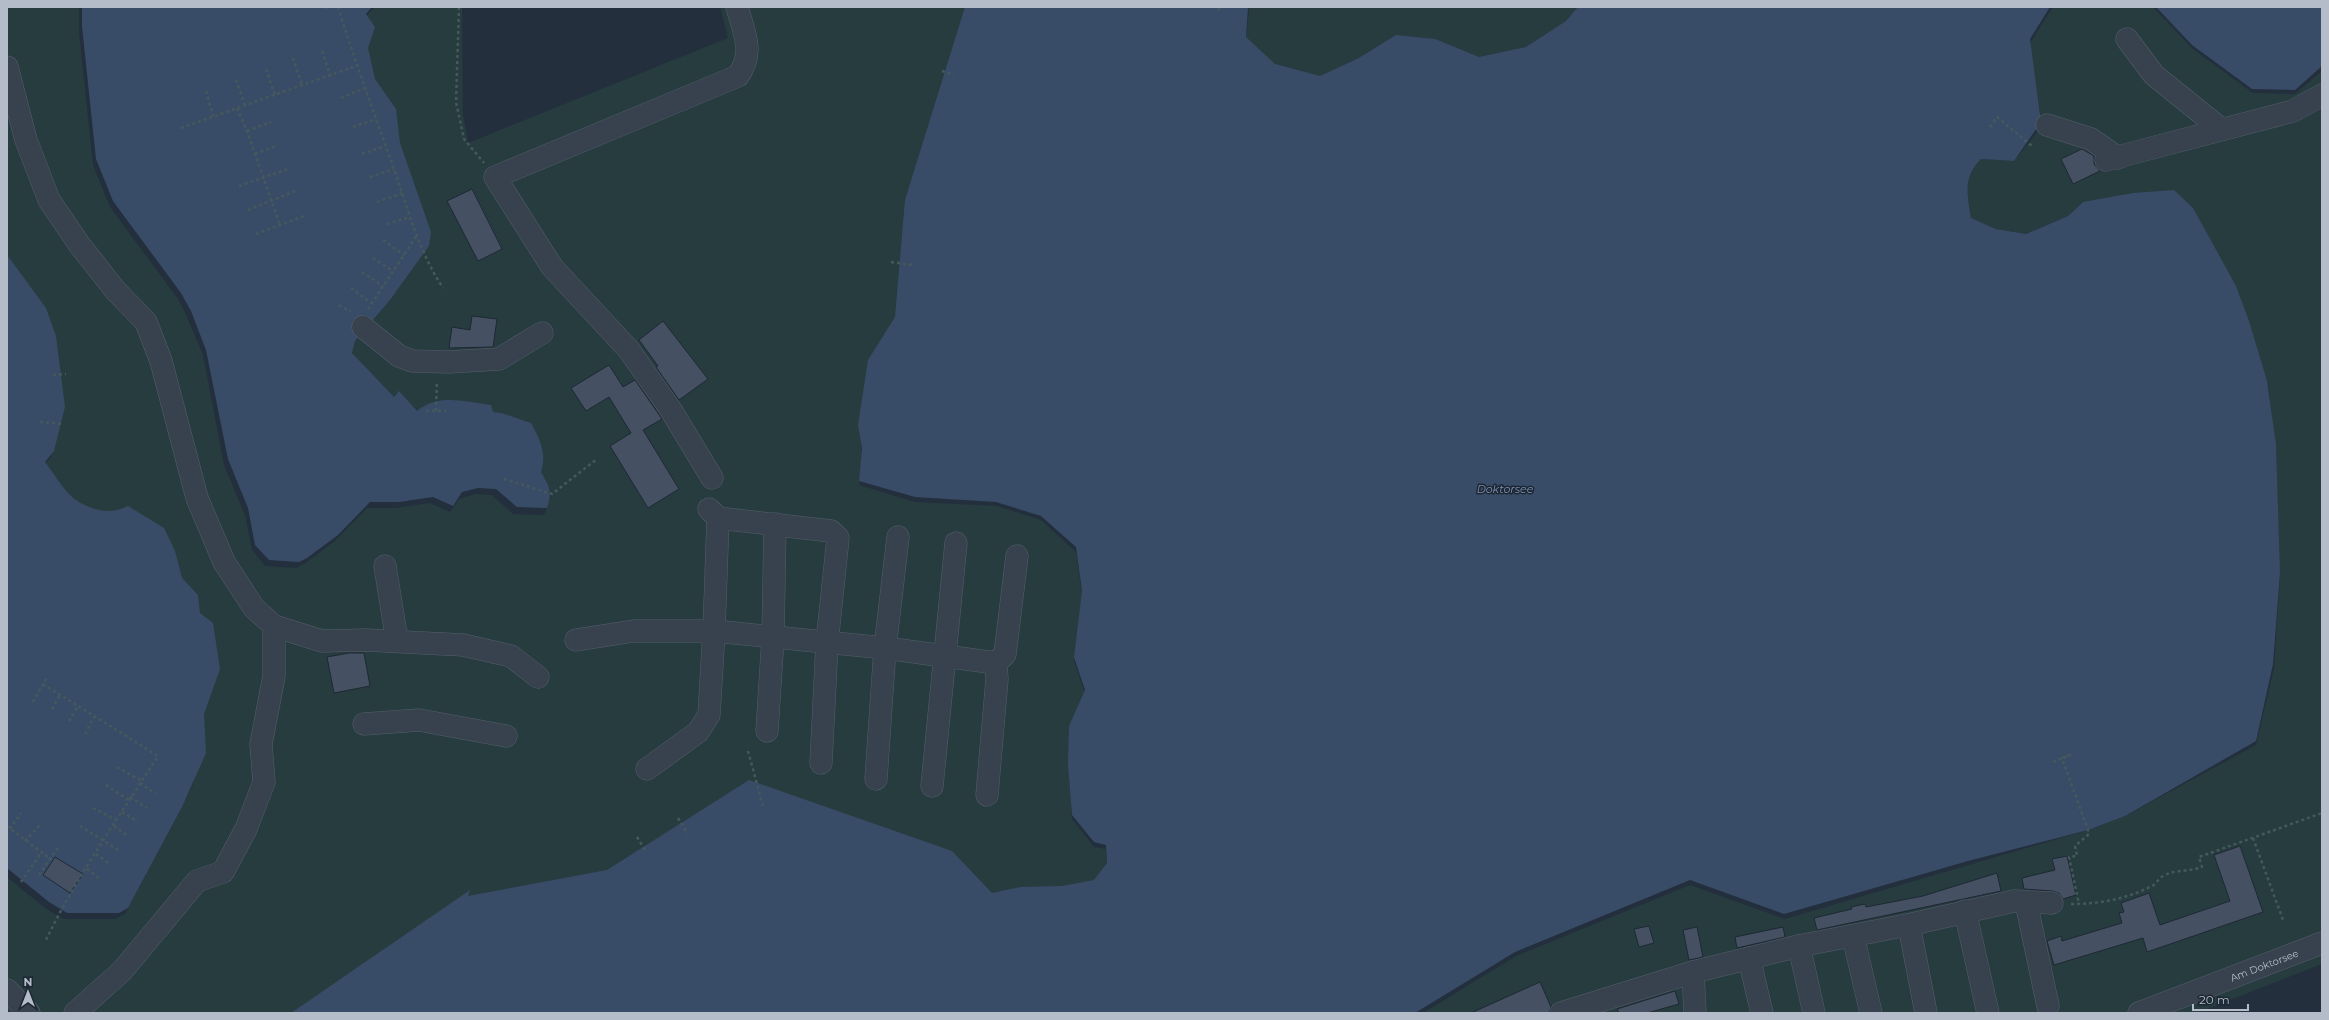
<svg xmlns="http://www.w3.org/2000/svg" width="2329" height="1020" viewBox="0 0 2329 1020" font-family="Montserrat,sans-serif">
	<rect width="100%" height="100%" fill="#242f3e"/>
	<g fill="#263c3f">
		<polygon points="7,7 79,7 79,32 93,165 110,207 178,299 187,317 203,355 224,465 245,515 252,550 265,566 296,568 304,564 335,541 367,508 395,508 430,503 450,512 459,499 475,494 492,495 513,514 544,515 552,494 414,417 381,391 352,353 355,341 390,300 424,253 372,85 362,20 374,8 462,7 463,114 468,143 728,38 720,7 967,7 895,321 868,364 859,430 862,453 859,485 915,502 997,506 1041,520 1076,552 1082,595 1074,661 1085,694 1069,730 1069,770 1072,819 1094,847 1106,849 1107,867 1095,884 992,897 607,874 298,1013 7,1013 7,877 45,908 64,919 115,919 125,914 179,813 194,782 113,518 72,505 41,468 51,457 62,413 7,265"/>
		<polygon points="1249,7 1582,7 1566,25 1526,51 1321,80 1276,68 1246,40"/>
		<path d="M 2053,7 L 2153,7 L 2193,49 L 2253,93 L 2295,94 L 2322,71 L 2322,964 L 2197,1013 L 1423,1013 L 1516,956 L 1690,885 L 1785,919 L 2088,830 L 2125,816 L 2256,745 L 2274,668 L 2280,576 L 2276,448 L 2268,385 L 2083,202 L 2068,216 L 2026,234 L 1996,229 L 1971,218 C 1967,194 1963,177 1981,159 L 2014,161 L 2042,126 L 2030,43 Z"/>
	</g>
	<g fill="#394c67">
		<path d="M 82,7 L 372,7 L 366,14 L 375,27 L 368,48 L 375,79 L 396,109 L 400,143 L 431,232 L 429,246 L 390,300 L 355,341 L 352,353 L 394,397 L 399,391 L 417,411 C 438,393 466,402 491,405 L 493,412 C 507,413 517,419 531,423 C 540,440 547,452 541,472 C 549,486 553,492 547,508 L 517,507 L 496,489 L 478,488 L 462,492 L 453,506 L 433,497 L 399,502 L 370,502 L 338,535 L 307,558 L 299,562 L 269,560 L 255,545 L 248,508 L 228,459 L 206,350 L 191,311 L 181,293 L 113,201 L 96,159 L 82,26 Z"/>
		<path d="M 965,7 L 1248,7 L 1246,37 L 1275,64 L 1320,76 L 1359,58 L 1396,35 L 1435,39 L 1479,57 L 1526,47 L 1566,21 L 1578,7 L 2050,7 L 2030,39 L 2041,122 L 2014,161 L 1981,159 C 1963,177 1967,194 1971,218 L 1996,229 L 2026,234 L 2068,216 L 2083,202 L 2133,193 L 2174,190 L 2193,208 L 2236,286 L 2249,321 L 2267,381 L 2276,444 L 2280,572 L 2273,664 L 2256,741 L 2125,816 L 2088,830 L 1968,861 L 1784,914 L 1690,880 L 1515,952 L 1415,1013 L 291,1013 L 470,890 L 468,896 L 607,870 L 749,780 L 952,851 L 992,893 L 1021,887 L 1062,886 L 1094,880 L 1107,863 L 1106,845 L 1094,842 L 1072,815 L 1068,765 L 1069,726 L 1085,690 L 1074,657 L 1082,591 L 1076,547 L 1041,516 L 996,502 L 915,497 L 859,481 L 862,449 L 858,425 L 868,360 L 895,317 L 905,200 Z"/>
		<polygon points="2156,7 2322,7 2322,66 2295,90 2252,89 2192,45"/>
		<path d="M 7,255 L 46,308 L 56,336 L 65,407 L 54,451 L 45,462 C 53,472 66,494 76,500 C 93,511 111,515 128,506 L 164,528 L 175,551 L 182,578 L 198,595 L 200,613 L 213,623 L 220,669 L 204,714 L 206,753 L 182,807 L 128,908 L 119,913 L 67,913 L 49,902 L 7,868 Z"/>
	</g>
	<g fill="#455162" stroke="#1f2835">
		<polygon points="2082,149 2094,156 2094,164 2100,171 2073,184 2061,159"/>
		<polygon points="472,189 502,249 478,261 447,201"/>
		<polygon points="472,316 497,319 493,347 449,348 452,327 470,330"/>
		<polygon points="663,321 708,379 679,400 656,367 658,366 639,340"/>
		<polygon points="609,365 623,387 635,380 662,419 643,430 679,489 648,508 610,446 631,433 609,397 586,411 571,388"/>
		<polygon points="349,653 364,653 370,686 334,693 327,657"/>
		<polygon points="2240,846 2263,912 2147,952 2143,938 2054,965 2047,941 2061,936 2062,941 2122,923 2119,913 2124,912 2121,903 2149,893 2160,925 2230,901 2214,855"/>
		<polygon points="2067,856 2076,895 2063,899 2059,893 2053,891 2024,889 2022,878 2055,870 2052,859"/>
		<polygon points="55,857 83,874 70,893 43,875"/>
		<polygon points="1997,873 2001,891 1817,930 1814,918 1852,909 1851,907 1865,904 1866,907 1923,896"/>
		<polygon points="1649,926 1654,943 1639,947 1634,929"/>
		<polygon points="1697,927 1703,957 1689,960 1683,930"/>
		<polygon points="1783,927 1785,937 1737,948 1735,937"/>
		<polygon points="1540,982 1551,1007 1549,1013 1471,1013"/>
		<polygon points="1675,991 1679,1004 1647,1013 1619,1013 1617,1009"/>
	</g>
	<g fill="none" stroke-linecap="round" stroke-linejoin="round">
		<defs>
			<g id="minor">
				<polyline points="2127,39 2154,75 2221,129"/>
				<polyline points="7,67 26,140 49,200 79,244 115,290 146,322 161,361 197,498 224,562 254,608 274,626 322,641 366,640 463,645 511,656 538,677"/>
				<polyline points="2047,125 2091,139 2118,158"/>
				<polyline points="2106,160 2293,111 2322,95"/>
				<polyline points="363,327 399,356 412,361 449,362 499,359 542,333"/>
				<path d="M 712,478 L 671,410 L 629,350 L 552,267 L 495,177 L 738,76 C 755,52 744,33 737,7"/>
				<polyline points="718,518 831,531 838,538 827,643 821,763"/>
				<polyline points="385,566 397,641"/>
				<polyline points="576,640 634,631 714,631 885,648 996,663"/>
				<polyline points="364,724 419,720 506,736"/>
				<polyline points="767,731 773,637 775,524"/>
				<polyline points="647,769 698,732 709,715 714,631 718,518 709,509"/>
				<polyline points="876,779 885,648 898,537"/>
				<polyline points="932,786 956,543"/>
				<polyline points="987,795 997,679 996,663 1005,654 1017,556"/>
				<polyline points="2026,902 2048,1006"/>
				<polyline points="1965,911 1988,1013"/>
				<polyline points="1909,925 1926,1013"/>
				<polyline points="1853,936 1871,1013"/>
				<polyline points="1799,946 1814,1013"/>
				<polyline points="1749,958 1762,1013"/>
				<polyline points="1693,972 1695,1013"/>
				<polyline points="7,990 29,1013"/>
				<polyline points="75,1013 122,971 197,881 223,872 246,829 264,782 261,744 274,676 274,626"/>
				<polyline points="1561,1013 1693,972 1799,946 1912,924 2014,901 2052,903"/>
				<path id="s1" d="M 2139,1013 L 2322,943"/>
			</g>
		</defs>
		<use href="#minor" stroke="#565f6c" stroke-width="23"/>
		<g stroke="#44595c" stroke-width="2.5" stroke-dasharray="3 3" stroke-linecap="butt">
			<path d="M 338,7 C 355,62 375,115 394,169 C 408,209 419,252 443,288"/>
			<polyline points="459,7 456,102 464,139 484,163"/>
			<polyline points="1219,7 1220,12"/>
			<polyline points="324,8 328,7"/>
			<polyline points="322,51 331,78"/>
			<polyline points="293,58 302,85"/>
			<polyline points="266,69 275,95"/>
			<polyline points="942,71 954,75"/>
			<polyline points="236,80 245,105"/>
			<polyline points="206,91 213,116"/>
			<polyline points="341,98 365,88"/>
			<polyline points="237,108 247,131 280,225"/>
			<polyline points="353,127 376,119"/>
			<polyline points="1990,127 1997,117 2032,146"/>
			<polyline points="181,128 356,66"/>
			<polyline points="247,131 271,122"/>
			<polyline points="255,154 278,145"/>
			<polyline points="362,154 385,146"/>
			<polyline points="370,177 394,169"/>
			<polyline points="239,186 288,169"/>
			<polyline points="377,202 403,193"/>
			<polyline points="248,210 295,191"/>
			<polyline points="387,224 410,217"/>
			<polyline points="256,234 304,216"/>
			<polyline points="383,240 404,255"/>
			<polyline points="373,258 393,271"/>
			<polyline points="891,262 912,265"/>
			<polyline points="362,272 383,286"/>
			<polyline points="351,288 371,303"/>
			<polyline points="339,305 351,312"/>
			<polyline points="368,309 417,235"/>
			<polyline points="53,375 66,374"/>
			<polyline points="426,411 446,411"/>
			<polyline points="436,411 437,381"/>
			<polyline points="40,422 63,424"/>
			<polyline points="504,479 552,494 597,459"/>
			<path d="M 43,684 L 158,756 C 119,817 76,877 45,942"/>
			<polyline points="33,702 46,679"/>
			<polyline points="52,709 60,695"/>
			<polyline points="69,721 78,706"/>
			<polyline points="85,734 94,717"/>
			<polyline points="748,751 763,806"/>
			<polyline points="2053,762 2070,755 2062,758 2088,830 2089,834 2075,846 2077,856 2069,857 2079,904"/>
			<polyline points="117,767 142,781"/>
			<polyline points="140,783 156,794"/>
			<polyline points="106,785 129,800"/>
			<polyline points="130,797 147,808"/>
			<polyline points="93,808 116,820"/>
			<polyline points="122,812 138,822"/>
			<polyline points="678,818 688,834"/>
			<polyline points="7,826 49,858"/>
			<polyline points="80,826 120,851"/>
			<polyline points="114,826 129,837"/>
			<polyline points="10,829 21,813"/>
			<polyline points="637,837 646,852"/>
			<polyline points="2253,838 2283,920"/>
			<polyline points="25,841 40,825"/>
			<polyline points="96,854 111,865"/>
			<polyline points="87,869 101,880"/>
			<polyline points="39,875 59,846"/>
			<polyline points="21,882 41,853"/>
			<path d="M 2071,904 C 2100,904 2126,899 2152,886 C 2156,884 2159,878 2163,876 C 2175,869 2190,872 2202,867 L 2199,857 L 2322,813"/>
		</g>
		<use href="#minor" stroke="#38414e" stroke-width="22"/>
	</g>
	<g text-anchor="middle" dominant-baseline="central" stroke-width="3" stroke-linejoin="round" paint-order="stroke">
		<g font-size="10" fill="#b4bcc9" stroke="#1d2633">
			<text stroke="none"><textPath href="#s1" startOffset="134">Am Doktorsee</textPath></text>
		</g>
		<g font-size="11" font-style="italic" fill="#7c92b1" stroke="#1d2633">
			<text x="1505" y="489">Doktorsee</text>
		</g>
	</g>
	<rect width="2329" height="1020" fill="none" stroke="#b4bcc9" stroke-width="16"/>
	<g transform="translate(28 992)" stroke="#1d2633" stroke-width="3" paint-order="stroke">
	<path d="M0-3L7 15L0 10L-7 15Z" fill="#b4bcc9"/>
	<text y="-6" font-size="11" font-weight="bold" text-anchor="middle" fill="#b4bcc9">N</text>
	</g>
	<path d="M2193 1004v6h55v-6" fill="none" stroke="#b4bcc9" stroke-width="2"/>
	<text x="2199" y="1004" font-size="12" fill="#b4bcc9" stroke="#1d2633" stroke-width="3" paint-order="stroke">20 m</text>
</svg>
